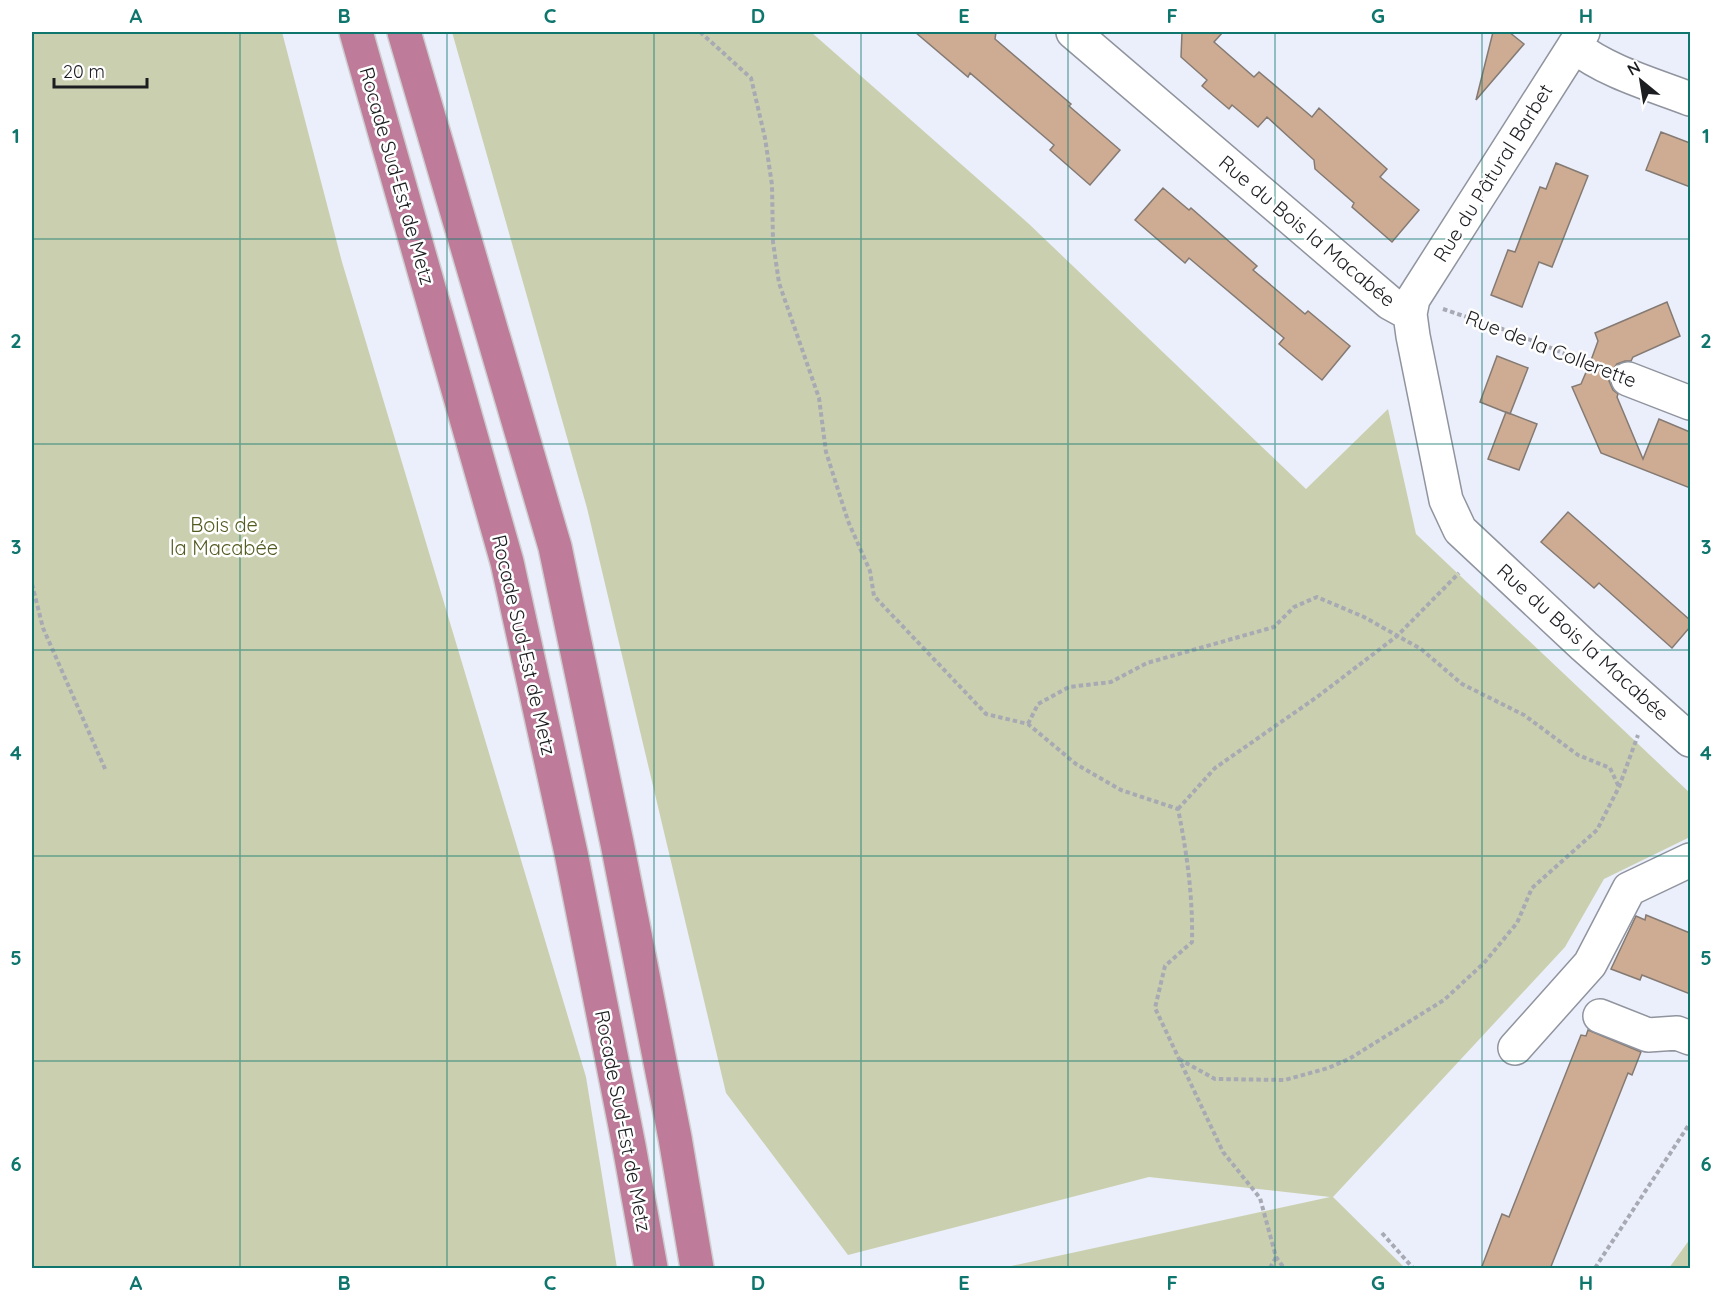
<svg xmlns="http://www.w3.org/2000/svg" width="1722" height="1300" viewBox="0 0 1722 1300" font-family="Quicksand,sans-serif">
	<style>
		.green { fill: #cad0af }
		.building { fill: #cdac93; stroke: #847a73; stroke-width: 1.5 }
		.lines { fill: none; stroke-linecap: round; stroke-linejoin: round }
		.minor-casing { stroke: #90949e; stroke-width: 36 }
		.highway-casing { stroke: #cdcdce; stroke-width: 36 }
		.path { stroke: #a7aab3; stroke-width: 4; stroke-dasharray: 4.5 3; stroke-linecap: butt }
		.minor { stroke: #fff; stroke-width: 33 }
		.highway { stroke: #bf7c9a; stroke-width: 33 }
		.grid { fill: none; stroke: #0f766e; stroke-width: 1.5; stroke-opacity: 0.55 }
		.labels { text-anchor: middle; stroke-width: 5; stroke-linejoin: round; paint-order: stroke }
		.street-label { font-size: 20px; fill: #1c1d21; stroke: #fff }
		.park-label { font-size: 20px; fill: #545b20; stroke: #fff }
		.neatline { fill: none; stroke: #0f766e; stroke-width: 2 }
		.grid-label { font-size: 20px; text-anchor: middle; font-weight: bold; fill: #0f766e }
	</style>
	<rect width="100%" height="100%" fill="#ebeffb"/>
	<path class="green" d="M32 32H282L342 262 586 1077 617 1268H32Z
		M452 32H811L1029 224 1306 489 1388 409 1416 534 1690 793V837L1604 879 1565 947 1333 1197 1405 1268H1002L1330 1197 1149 1177 848 1255 726 1093 587 508Z
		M1690 1239V1268H1669Z"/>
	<path class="building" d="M915 32H996L995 39 1071 104 1069 106 1120 150 1090 185 1050 150 1054 145 970 73 968 77Z
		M1182 32H1223L1214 42 1254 77 1259 72 1312 117 1319 108 1387 169 1380 177 1419 210 1392 242 1352 207 1354 203 1315 169 1314 160 1267 117 1258 127 1232 105 1229 109 1202 86 1207 80 1181 57Z
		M1493 32H1509L1524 44 1476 100Z
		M1661 132 1690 143V187L1646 170Z
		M1556 163 1588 176 1552 267 1539 262 1522 307 1491 295 1508 250 1515 252 1540 187 1546 189Z
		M1163 188 1189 210 1191 208 1257 266 1253 270 1305 314 1308 311 1350 346 1322 380 1279 344 1284 338 1189 258 1185 263 1135 220Z
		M1667 302 1680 336 1633 357 1631 361H1625L1617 364 1611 372 1609 381 1613 390 1618 394 1617 397 1643 459 1659 419 1690 432V488L1601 453 1572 387 1581 384 1590 363 1598 341 1595 333Z
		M1497 356 1528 368 1510 414 1480 402Z
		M1506 412 1537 424 1519 470 1488 459Z
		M1568 512 1690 620V627L1672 648 1599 583 1594 588 1541 542Z
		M1646 915 1690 933V994L1642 975 1640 980 1611 969 1636 916 1645 920Z
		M1588 1030 1641 1052 1632 1075 1628 1073 1550 1269H1481L1502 1214 1509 1217 1581 1035 1586 1036Z"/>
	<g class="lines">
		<defs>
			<path id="minor" d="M1073 32 1390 303 1410 314
				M1583 32 1413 299 1410 314 1413 336 1446 500 1460 530 1584 646 1690 740
				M1574 46C1607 72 1651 84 1690 99
				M1628 379 1690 403
				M1600 1016 1648 1035 1677 1033 1690 1038
				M1515 1048 1590 964 1629 889 1690 860"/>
			<path id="highway" d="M356 32 507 562 571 853 629 1146 651 1268
				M404 32 555 547 617 843 675 1138 697 1268"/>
		</defs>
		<use href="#minor" class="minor-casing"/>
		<use href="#highway" class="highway-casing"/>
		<path class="path" d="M700 32 751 78 765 138 772 185 773 242 779 283 819 398 826 452 848 521 870 571 874 596 986 714 1028 724 1076 764 1121 790 1178 809C1187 853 1193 897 1192 942L1165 966 1155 1008 1223 1152 1260 1198 1276 1257 1284 1268
			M1443 309 1505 330 1599 367
			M32 584 43 628 106 771
			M1028 724 1038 704 1069 687 1111 682 1147 663 1274 627 1294 607 1317 597 1364 617 1421 649 1462 684 1524 715 1578 755 1610 768 1619 787
			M1178 809 1215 768 1317 697 1397 636 1459 573
			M1179 1059 1215 1079 1285 1080 1328 1068 1349 1059 1444 1000 1484 963 1517 923 1532 888 1597 830 1619 787 1638 735
			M1382 1233 1413 1268
			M1270 1268 1276 1257
			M1595 1268 1690 1123"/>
		<use href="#minor" class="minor"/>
		<use href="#highway" class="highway"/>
	</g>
	<path class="grid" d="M240 32V1268M447 32V1268M654 32V1268M861 32V1268M1068 32V1268M1275 32V1268M1482 32V1268M32 239H1690M32 444H1690M32 650H1690M32 856H1690M32 1061H1690"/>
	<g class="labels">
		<g class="street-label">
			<text transform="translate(1493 173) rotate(-58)" y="7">Rue du Pâtural Barbet</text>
			<text transform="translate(397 176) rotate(74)" y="7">Rocade Sud-Est de Metz</text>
			<text transform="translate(1307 231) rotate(40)" y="7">Rue du Bois la Macabée</text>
			<text transform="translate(1551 349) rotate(21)" y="7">Rue de la Collerette</text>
			<text transform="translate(1583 642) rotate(42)" y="7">Rue du Bois la Macabée</text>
			<text transform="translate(524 645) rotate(77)" y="7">Rocade Sud-Est de Metz</text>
			<text transform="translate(623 1121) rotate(79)" y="7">Rocade Sud-Est de Metz</text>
		</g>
		<g class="park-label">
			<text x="224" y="532">Bois de<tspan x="224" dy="23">la Macabée</tspan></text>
		</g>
	</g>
	<rect width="1722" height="1300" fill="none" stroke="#ffffff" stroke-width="66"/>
	<g transform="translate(1641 81) rotate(330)" stroke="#ffffff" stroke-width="4.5" paint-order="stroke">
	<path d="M0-4.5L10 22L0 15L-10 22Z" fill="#1c1d21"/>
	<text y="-9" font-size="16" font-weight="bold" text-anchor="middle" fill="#1c1d21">N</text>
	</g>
	<path d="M54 78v9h93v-9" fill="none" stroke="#1c1d21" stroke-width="3"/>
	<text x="63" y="78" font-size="18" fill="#1c1d21" stroke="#ffffff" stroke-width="4.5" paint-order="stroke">20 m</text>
	<rect x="33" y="33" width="1656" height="1234" class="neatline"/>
	<g class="grid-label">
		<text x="136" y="23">A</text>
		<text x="344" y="23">B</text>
		<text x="550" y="23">C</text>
		<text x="758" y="23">D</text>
		<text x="964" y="23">E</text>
		<text x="1172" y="23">F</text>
		<text x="1378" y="23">G</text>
		<text x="1586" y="23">H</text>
		<text x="16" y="143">1</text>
		<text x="1706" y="143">1</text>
		<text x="16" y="348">2</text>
		<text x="1706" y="348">2</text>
		<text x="16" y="554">3</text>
		<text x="1706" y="554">3</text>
		<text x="16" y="760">4</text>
		<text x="1706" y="760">4</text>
		<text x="16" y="965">5</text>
		<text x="1706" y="965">5</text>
		<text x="16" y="1171">6</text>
		<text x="1706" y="1171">6</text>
		<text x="136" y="1290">A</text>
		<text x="344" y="1290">B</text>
		<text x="550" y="1290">C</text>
		<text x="758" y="1290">D</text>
		<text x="964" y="1290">E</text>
		<text x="1172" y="1290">F</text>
		<text x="1378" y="1290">G</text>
		<text x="1586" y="1290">H</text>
	</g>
</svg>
